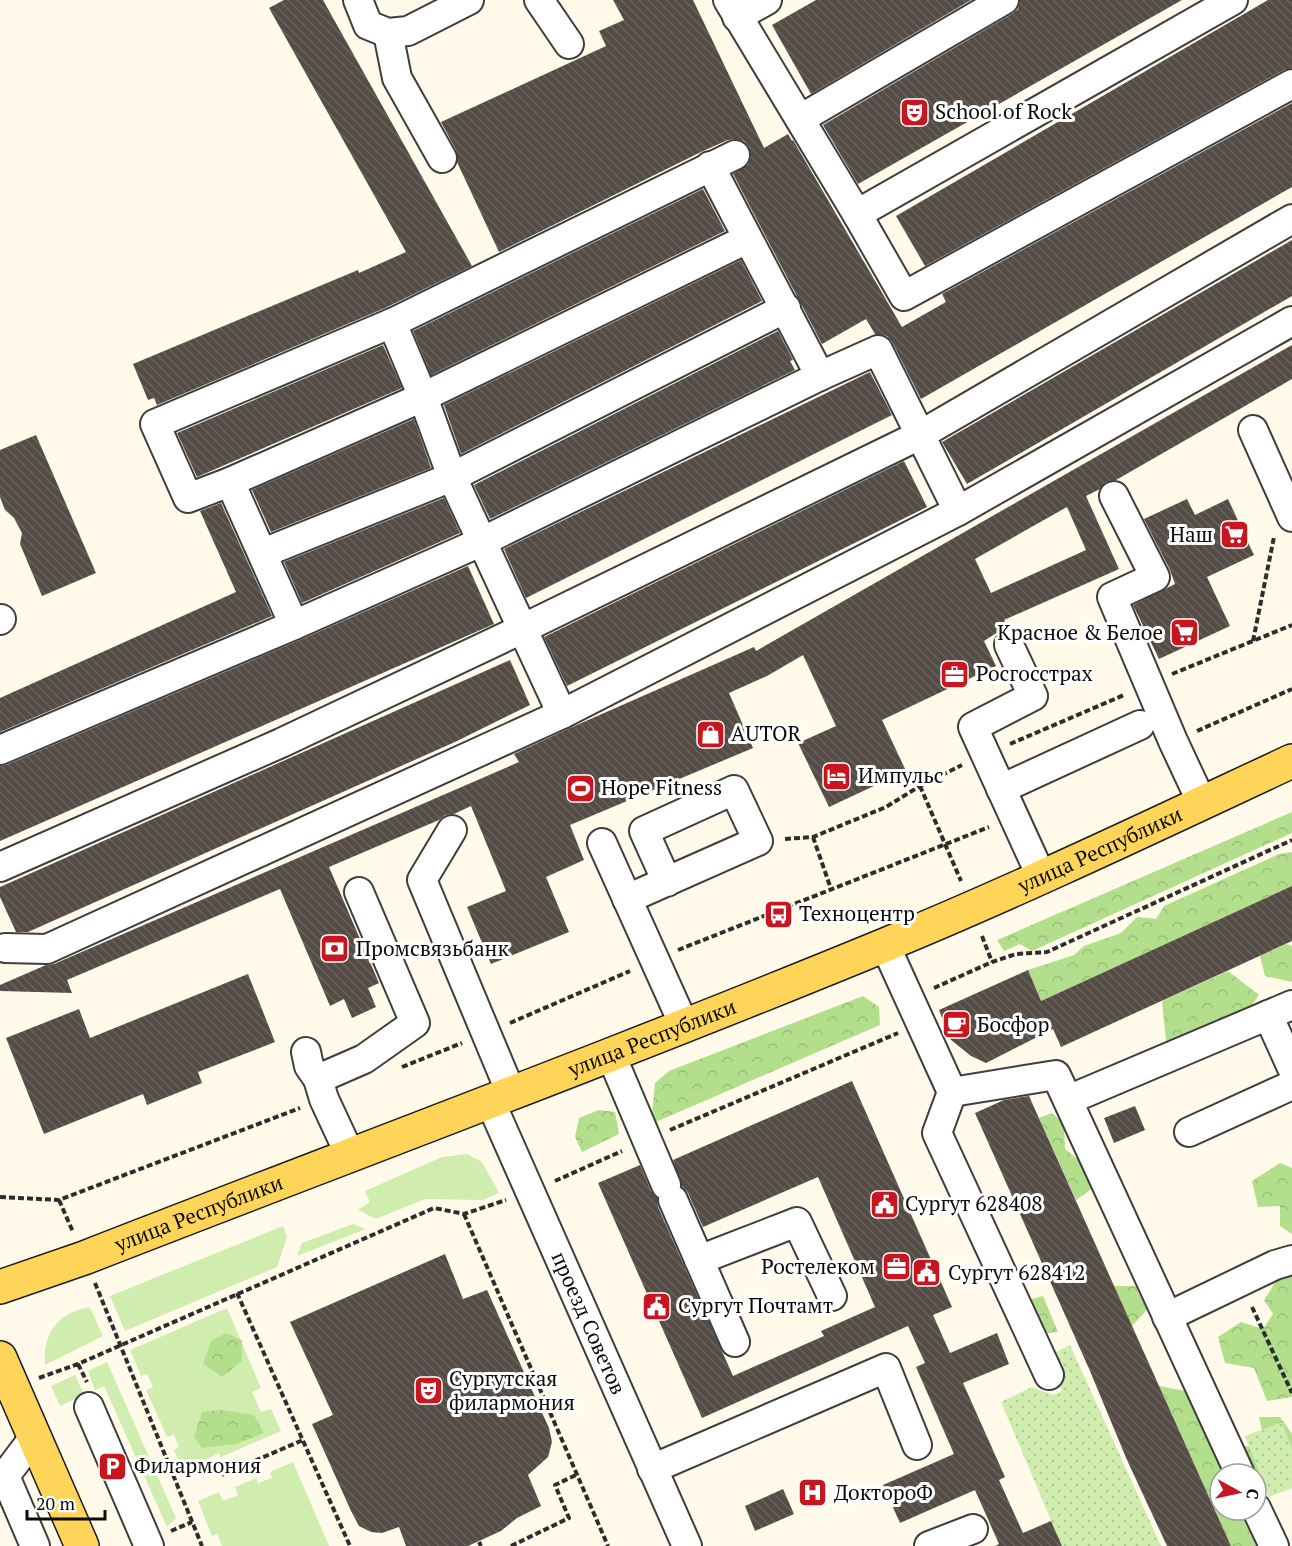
<svg xmlns="http://www.w3.org/2000/svg" width="1292" height="1546" viewBox="0 0 1292 1546" font-family="'PT Serif',serif">
	<style>
		.grass { fill: #d0edaf }
		.forest { fill: url(#forest-crowns) }
		.park { fill: url(#park-dots) }
		.building { fill: url(#building-back-hatch); fill-rule: evenodd }
		.lines { fill: none; stroke-linecap: round; stroke-linejoin: round }
		.minor-casing { stroke: #3e3e3e; stroke-width: 32 }
		.major-casing { stroke: #1c1c1c; stroke-width: 36 }
		.path { stroke: #2d2d2d; stroke-width: 4; stroke-dasharray: 6 3; stroke-linecap: butt }
		.minor { stroke: #fff; stroke-width: 28 }
		.major { stroke: #ffd559; stroke-width: 33 }
		.labels { text-anchor: middle; stroke-width: 6; stroke-linejoin: round; paint-order: stroke }
		.poi-label { font-size: 21px; fill: #0b0b0b; stroke: #fff; text-anchor: start }
		.street-label { font-size: 21px; fill: #0b0b0b; stroke: #fff }
	</style>
	<defs>
		<pattern id="forest-crowns" width="20" height="18" patternUnits="userSpaceOnUse" patternTransform="scale(1.5)"><rect width="20" height="18" fill="#b3df8d"/><path d="M2 6a3 3 0 1 1 6 0M12 15a3 3 0 1 1 6 0" fill="none" stroke="#99be78"/></pattern>
		<pattern id="park-dots" width="8" height="8" patternUnits="userSpaceOnUse" patternTransform="scale(1.5)"><rect width="8" height="8" fill="#d0edaf"/><path d="M2 2h.1M6 6h.1" fill="none" stroke="#b1ca95" stroke-width="1.8" stroke-linecap="round"/></pattern>
		<pattern id="building-back-hatch" width="6" height="6" patternUnits="userSpaceOnUse" patternTransform="scale(1.5)"><rect width="6" height="6" fill="#554c46"/><path d="M-1 5l2 2M0 0l6 6M5-1l2 2" fill="none" stroke="#68615c"/></pattern>
	</defs>
	<rect width="100%" height="100%" fill="#fffae9"/>
	<path class="grass" d="M467 1154 482 1162 499 1193 483 1200 425 1199 376 1219 358 1210 370 1202 365 1191 442 1157Z
		M353 1224 366 1229 297 1256 302 1243Z
		M283 1226 287 1237 277 1267 125 1331 110 1296Z
		M90 1307 103 1336 45 1365C43 1346 49 1326 67 1315 73 1311 82 1309 90 1307Z
		M227 1308 261 1388 252 1392 261 1412 271 1409 281 1431 221 1457 219 1453 207 1459 210 1467 185 1477 174 1450 179 1447 174 1435 167 1437 146 1390 153 1387 147 1374 141 1376 130 1350Z
		M107 1362 176 1518 167 1527 104 1386 95 1390 88 1371Z
		M75 1375 84 1395 60 1406 51 1386Z
		M293 1462 329 1546H222L217 1534 212 1536 198 1501 219 1492 223 1501 238 1495 235 1487 256 1478 258 1483 272 1478 270 1472Z"/>
	<path class="forest" d="M1292 812V833L1032 951 1020 944 1004 951 997 940Z
		M1292 852V886L1041 1001 1028 970 1074 955 1084 946 1121 933 1137 917 1156 919 1164 906 1279 854Z
		M1286 944 1292 946V982L1265 976 1260 956Z
		M1228 971 1259 995 1245 1015 1166 1041 1162 1001Z
		M863 996 879 1007 880 1025 651 1124 655 1083 669 1071Z
		M599 1110 615 1112 619 1134 582 1152 575 1137 579 1118Z
		M1052 1113 1064 1124 1065 1149 1081 1162 1094 1187 1076 1200 1039 1118Z
		M1280 1163 1292 1168V1234L1280 1226V1206L1258 1207 1252 1181Z
		M1292 1272V1397L1267 1401 1254 1368 1225 1363 1218 1337 1241 1322 1263 1329 1273 1314 1264 1300 1278 1278Z
		M1114 1286H1135L1147 1310 1132 1326Z
		M1043 1296 1058 1332 1041 1334 1028 1300Z
		M226 1333 242 1340V1361L222 1377 203 1364 211 1341Z
		M1159 1386 1186 1391 1242 1446 1266 1447 1259 1417H1280L1292 1434V1469L1266 1467 1259 1473 1233 1470V1474H1220V1510H1239L1257 1546H1231Z
		M222 1410 254 1415 264 1433 236 1444 202 1448 194 1437 202 1412Z"/>
	<path class="park" d="M1070 1345 1161 1546H1062L1001 1402 1032 1387 1053 1395 1062 1391 1050 1355Z
		M1282 1422 1292 1448V1488L1269 1497 1245 1436Z"/>
	<path class="building" d="M284 0H323L472 266 385 308 157 405 154 398 148 400 133 364 358 270 359 273 406 252 269 8Z
		M613 0H693L764 148 788 134 792 141 793 140 902 327 946 302 942 294 1292 103V187L921 399 892 342 887 336 875 334 866 319 822 344 733 174 748 165 751 157 749 147 744 141 736 139 728 140 703 151 499 252 457 162 456 150 441 122 606 46 599 31 624 20Z
		M816 0H971L811 94 772 25Z
		M1020 0H1182L858 184 823 125 1012 14 1018 9Z
		M1268 0H1292V68L1284 70 925 266 896 216Z
		M703 189 725 231 431 375 413 331Z
		M1292 240V296L967 484 942 442Z
		M741 260 762 301 461 454 444 405Z
		M778 331 793 360 790 361 795 370 490 519 474 485Z
		M383 345 402 388 197 477 177 433Z
		M1292 345V379L1116 480 1106 482 1100 489 1086 496 1119 569 1004 620 1008 629 1001 630 984 641 996 666 882 720 906 771 829 807 798 743 836 726 803 655 767 676 729 693 753 748 570 825 584 860 546 877 569 932 491 964 467 907 506 891 471 806 454 814 445 815 439 820 329 867 379 983 368 988 376 1007 352 1018 344 999 330 1006 280 889 67 980 72 993 0 991V985L46 965 54 964 519 762 514 754 570 728 754 647 756 651ZM1067 507 1086 550 991 593 975 559Z
		M870 372 892 415 526 598 504 549Z
		M414 419 431 468 271 532 252 490Z
		M36 435 96 573 42 596 20 544 22 533 14 518 5 510 0 497V450Z
		M904 461 927 507 567 686 544 637Z
		M444 498 460 533 302 603 284 562Z
		M1187 499 1195 515 1228 499 1254 555 1207 577 1230 626 1159 659 1133 605 1175 584 1170 570 1144 519Z
		M221 503 272 616 0 732V698L236 592 200 511Z
		M468 566 494 624 0 841V766L6 765 300 640Z
		M510 660 530 705 455 742 28 932H16L0 897V887Z
		M1292 886V941L1061 1047 1053 1029 986 1063 971 1056 950 1039 939 1010 1028 970 1041 1001Z
		M248 974 275 1042 198 1072 202 1083 147 1105 143 1094 44 1134 6 1038 79 1009 90 1038Z
		M852 1081 952 1307 933 1315 950 1353 997 1333 1009 1364 963 1383 1005 1477 999 1480 1023 1533 1051 1521 1062 1546H995L999 1544 975 1490 900 1523 883 1485 954 1454 916 1367 925 1363 908 1326 702 1418 598 1183 640 1165 651 1191 657 1198 658 1207 733 1376 824 1336 821 1331 875 1307 818 1177 703 1227 688 1193 682 1186 673 1160Z
		M1029 1096 1115 1288 1231 1546H1167L1127 1460 1090 1371 975 1113 1004 1100Z
		M1135 1106 1145 1130 1114 1143 1104 1118Z
		M445 1254 463 1299 487 1290 549 1428 552 1442 548 1457 528 1475 541 1506 517 1518 501 1531 468 1546H406L399 1527 382 1533 371 1532 359 1526 351 1511 312 1424 333 1415 290 1322Z
		M783 1489 794 1514 755 1531 745 1506Z"/>
	<g class="lines">
		<defs>
			<g id="minor">
				<path d="M358 0 368 25 388 33 408 31 469 0"/>
				<path d="M539 0 569 44"/>
				<path d="M728 0 857 214 904 296 1292 84"/>
				<path d="M737 17 767 0"/>
				<path d="M388 33 397 78 442 158"/>
				<path d="M800 119 1004 0"/>
				<path d="M735 155 392 323 155 424 188 498 230 482 423 397 747 239"/>
				<path d="M710 166 820 376"/>
				<path d="M857 214 1233 0"/>
				<path d="M392 323 423 397 452 477 562 714"/>
				<path d="M1253 430 1292 517"/>
				<path d="M230 482 294 625"/>
				<path d="M1114 496 1155 577 1112 597 1173 741 1202 803"/>
				<path d="M263 553 452 477 786 308"/>
				<path d="M0 620 1 619"/>
				<path d="M1009 645 1033 696 973 727 1042 878"/>
				<path d="M0 750 294 625 481 542 820 376 878 350 958 511"/>
				<path d="M1001 789 1140 725"/>
				<path d="M452 830 422 880 511 1093"/>
				<path d="M602 843 684 1025"/>
				<path d="M0 867 281 743 522 629 920 435 1292 219"/>
				<path d="M627 899 758 841 734 790 644 831 667 882"/>
				<path d="M885 945 952 1092 1056 1075 1240 1474"/>
				<path d="M5 948 47 949 562 714 958 511 1292 321"/>
				<path d="M1268 1015 1292 1068"/>
				<path d="M306 1052 309 1066 318 1079 324 1099 350 1155"/>
				<path d="M611 1055 666 1185"/>
				<path d="M318 1079 364 1059 415 1023 359 892"/>
				<path d="M952 1092 937 1133 1049 1375"/>
				<path d="M1068 1100 1292 1005"/>
				<path id="s1" d="M490 1101 687 1546"/>
				<path d="M1189 1132 1292 1085"/>
				<path d="M673 1200 735 1342"/>
				<path d="M699 1260 797 1222 832 1296"/>
				<path d="M1167 1317 1275 1265 1292 1260"/>
				<path d="M89 1407 149 1546"/>
				<path d="M652 1469 886 1368 917 1445"/>
				<path d="M1256 1508 1274 1546"/>
				<path d="M35 1546 5 1476 35 1436"/>
				<path d="M929 1546 973 1529"/>
			</g>
			<g id="major">
				<path id="s2" d="M0 1287 84 1258C351 1154 620 1054 885 945 1023 888 1157 824 1292 761"/>
				<path d="M0 1358 82 1546"/>
			</g>
		</defs>
		<use href="#minor" class="minor-casing"/>
		<use href="#major" class="major-casing"/>
		<path class="path" d="M1253 641 1274 537
			M1172 674 1292 625
			M1197 731 1292 689
			M1010 744 1124 695
			M920 786 961 881
			M813 837 831 889
			M785 839 813 837 886 807 920 786 962 765
			M982 936 992 962
			M678 950 989 827
			M934 988 992 962 1016 954 1047 952 1292 840
			M510 1023 630 971
			M402 1067 462 1043
			M670 1130 898 1033
			M555 1181 622 1151
			M0 1197 59 1200 300 1108
			M59 1200 73 1232
			M464 1214 608 1546
			M95 1283 202 1546
			M237 1293 350 1546
			M1252 1307 1292 1393
			M78 1364 87 1382
			M39 1378 78 1364 434 1208 464 1214 506 1200
			M222 1475 303 1440
			M171 1531 192 1522
			M479 1542 481 1546
			M511 1546 569 1518 555 1485 576 1475"/>
		<use href="#minor" class="minor"/>
		<use href="#major" class="major"/>
	</g>
	<defs>
		<symbol id="theatre-square" viewBox="-11 -11 22 22"><rect x="-9" y="-9" width="18" height="18" rx="4" fill="#c81621" stroke="#fff"/><path d="M-5-5.5Q0-4 5-5.5V0Q5 5 0 6Q-5 5-5 0ZM-3.3-2.5H-1v1.5H-3.3ZM1-2.5H3.3v1.5H1ZM-2.8 1Q0 5.5 2.8 1Z" fill="#fff"/></symbol>
		<symbol id="supermarket-square" viewBox="-11 -11 22 22"><rect x="-9" y="-9" width="18" height="18" rx="4" fill="#c81621" stroke="#fff"/><path d="M-6-5.5h2.5l.6 2H6L4.5 2H-2.5L-4.4-4H-6ZM-1.5 3.2a1.3 1.3 0 1 0 .1 0ZM3 3.2a1.3 1.3 0 1 0 .1 0Z" fill="#fff"/></symbol>
		<symbol id="office-square" viewBox="-11 -11 22 22"><rect x="-9" y="-9" width="18" height="18" rx="4" fill="#c81621" stroke="#fff"/><path d="M-6-3h4V-5.5h4V-3h4V5H-6ZM-1-4.5V-3h2v-1.5ZM-6 0V1H6V0Z" fill="#fff"/></symbol>
		<symbol id="shop-square" viewBox="-11 -11 22 22"><rect x="-9" y="-9" width="18" height="18" rx="4" fill="#c81621" stroke="#fff"/><path d="M-5-2.5h2.3a2.7 3.5 0 0 1 5.4 0H5L5.5 6h-11ZM-1.5-2.5h3a1.5 2.3 0 0 0-3 0Z" fill="#fff"/></symbol>
		<symbol id="hotel-square" viewBox="-11 -11 22 22"><rect x="-9" y="-9" width="18" height="18" rx="4" fill="#c81621" stroke="#fff"/><path d="M-6-4.5h1.5V1H6V5H4.5V3h-9V5H-6ZM-4 0a1.8 1.8 0 1 1 3.6 0ZM.5 0V-2.5h3Q6-2.5 6 0Z" fill="#fff"/></symbol>
		<symbol id="stadium-square" viewBox="-11 -11 22 22"><rect x="-9" y="-9" width="18" height="18" rx="4" fill="#c81621" stroke="#fff"/><path d="M0-5a6.5 5 0 1 0 0 10a6.5 5 0 1 0 0-10ZM-3.5-1.8h7v3.6h-7Z" fill="#fff"/></symbol>
		<symbol id="bus-square" viewBox="-11 -11 22 22"><rect x="-9" y="-9" width="18" height="18" rx="4" fill="#c81621" stroke="#fff"/><path d="M-5-6H5V4H4V6H2V4H-2V6H-4V4H-5ZM-3.5-4V0h7V-4ZM-3.5 1.2v1.5H-2V1.2ZM2 1.2v1.5H3.5V1.2Z" fill="#fff"/></symbol>
		<symbol id="bank-square" viewBox="-11 -11 22 22"><rect x="-9" y="-9" width="18" height="18" rx="4" fill="#c81621" stroke="#fff"/><path d="M-6-4H6V4H-6ZM0-2.3a2.3 2.3 0 1 0 0 4.6a2.3 2.3 0 1 0 0-4.6Z" fill="#fff"/></symbol>
		<symbol id="cafe-square" viewBox="-11 -11 22 22"><rect x="-9" y="-9" width="18" height="18" rx="4" fill="#c81621" stroke="#fff"/><path d="M-5.5-4.5H6V0H3Q3 3.5 0 3.5H-2.5Q-5.5 3.5-5.5 0ZM3-3.2v2h1.7v-2ZM-6 4.5H4V6H-6Z" fill="#fff"/></symbol>
		<symbol id="civic-square" viewBox="-11 -11 22 22"><rect x="-9" y="-9" width="18" height="18" rx="4" fill="#c81621" stroke="#fff"/><path d="M-.6-6.5H3V-4.5H.6V-3L4-1V1h2V6H-6V1h2V-1L-.6-3ZM-1.2 2.5V6h2.4V2.5Z" fill="#fff"/></symbol>
		<symbol id="parking-square" viewBox="-11 -11 22 22"><rect x="-9" y="-9" width="18" height="18" rx="4" fill="#c81621" stroke="#fff"/><path d="M-3.5-5.5H1a3.5 3.5 0 0 1 0 7H-1V5.5H-3.5ZM-1-3.4V-.6H.8a1.4 1.4 0 0 0 0-2.8Z" fill="#fff"/></symbol>
		<symbol id="hospital-square" viewBox="-11 -11 22 22"><rect x="-9" y="-9" width="18" height="18" rx="4" fill="#c81621" stroke="#fff"/><path d="M-5-5h3v3.5h4V-5h3V5h-3V1.5h-4V5h-3Z" fill="#fff"/></symbol>
	</defs>
	<g fill-rule="evenodd">
		<use href="#theatre-square" x="898" y="96" width="33" height="33"/>
		<use href="#supermarket-square" x="1218" y="518" width="33" height="33"/>
		<use href="#supermarket-square" x="1168" y="616" width="33" height="33"/>
		<use href="#office-square" x="938" y="658" width="33" height="33"/>
		<use href="#shop-square" x="694" y="718" width="33" height="33"/>
		<use href="#hotel-square" x="820" y="760" width="33" height="33"/>
		<use href="#stadium-square" x="564" y="772" width="33" height="33"/>
		<use href="#bus-square" x="762" y="898" width="33" height="33"/>
		<use href="#bank-square" x="318" y="932" width="33" height="33"/>
		<use href="#cafe-square" x="940" y="1008" width="33" height="33"/>
		<use href="#civic-square" x="868" y="1188" width="33" height="33"/>
		<use href="#office-square" x="880" y="1250" width="33" height="33"/>
		<use href="#civic-square" x="910" y="1256" width="33" height="33"/>
		<use href="#civic-square" x="640" y="1290" width="33" height="33"/>
		<use href="#theatre-square" x="412" y="1374" width="33" height="33"/>
		<use href="#parking-square" x="96" y="1450" width="33" height="33"/>
		<use href="#hospital-square" x="796" y="1476" width="33" height="33"/>
	</g>
	<g class="labels">
		<g class="poi-label">
			<text x="935" y="119">School of Rock</text>
			<text x="1213" y="542" text-anchor="end">Наш</text>
			<text x="1163" y="640" text-anchor="end">Красное &amp; Белое</text>
			<text x="976" y="681">Росгосстрах</text>
			<text x="731" y="741">AUTOR</text>
			<text x="858" y="783">Импульс</text>
			<text x="601" y="795">Hope Fitness</text>
			<text x="799" y="921">Техноцентр</text>
			<text x="356" y="956">Промсвязьбанк</text>
			<text x="977" y="1032">Босфор</text>
			<text x="905" y="1211">Сургут 628408</text>
			<text x="875" y="1274" text-anchor="end">Ростелеком</text>
			<text x="948" y="1280">Сургут 628412</text>
			<text x="678" y="1313">Сургут Почтамт</text>
			<text x="449" y="1386">Сургутская<tspan x="449" dy="24">филармония</tspan></text>
			<text x="134" y="1473">Филармония</text>
			<text x="834" y="1500">ДоктороФ</text>
		</g>
		<g class="street-label">
			<text dy="7" stroke="none"><textPath href="#s2" startOffset="1184">улица Республики</textPath></text>
			<text dy="7" stroke="none"><textPath href="#s2" startOffset="698">улица Республики</textPath></text>
			<text dy="7" stroke="none"><textPath href="#s2" startOffset="212">улица Республики</textPath></text>
			<text dy="7" stroke="none"><textPath href="#s1" startOffset="243">проезд Советов</textPath></text>
		</g>
	</g>
	<g transform="translate(1238 1492) rotate(98)"><circle r="28" fill="#ffffff" stroke="#9d9d9d" stroke-width="1.5"/>
	<path d="M0-4.5L10 22L0 15L-10 22Z" fill="#c81621"/>
	<text y="-9" font-size="16" font-weight="bold" text-anchor="middle" fill="#0b0b0b">С</text>
	</g>
	<path d="M27 1510v9h78v-9" fill="none" stroke="#0b0b0b" stroke-width="3"/>
	<text x="36" y="1510" font-size="18" fill="#0b0b0b" stroke="#ffffff" stroke-width="4.5" paint-order="stroke">20 m</text>
</svg>
